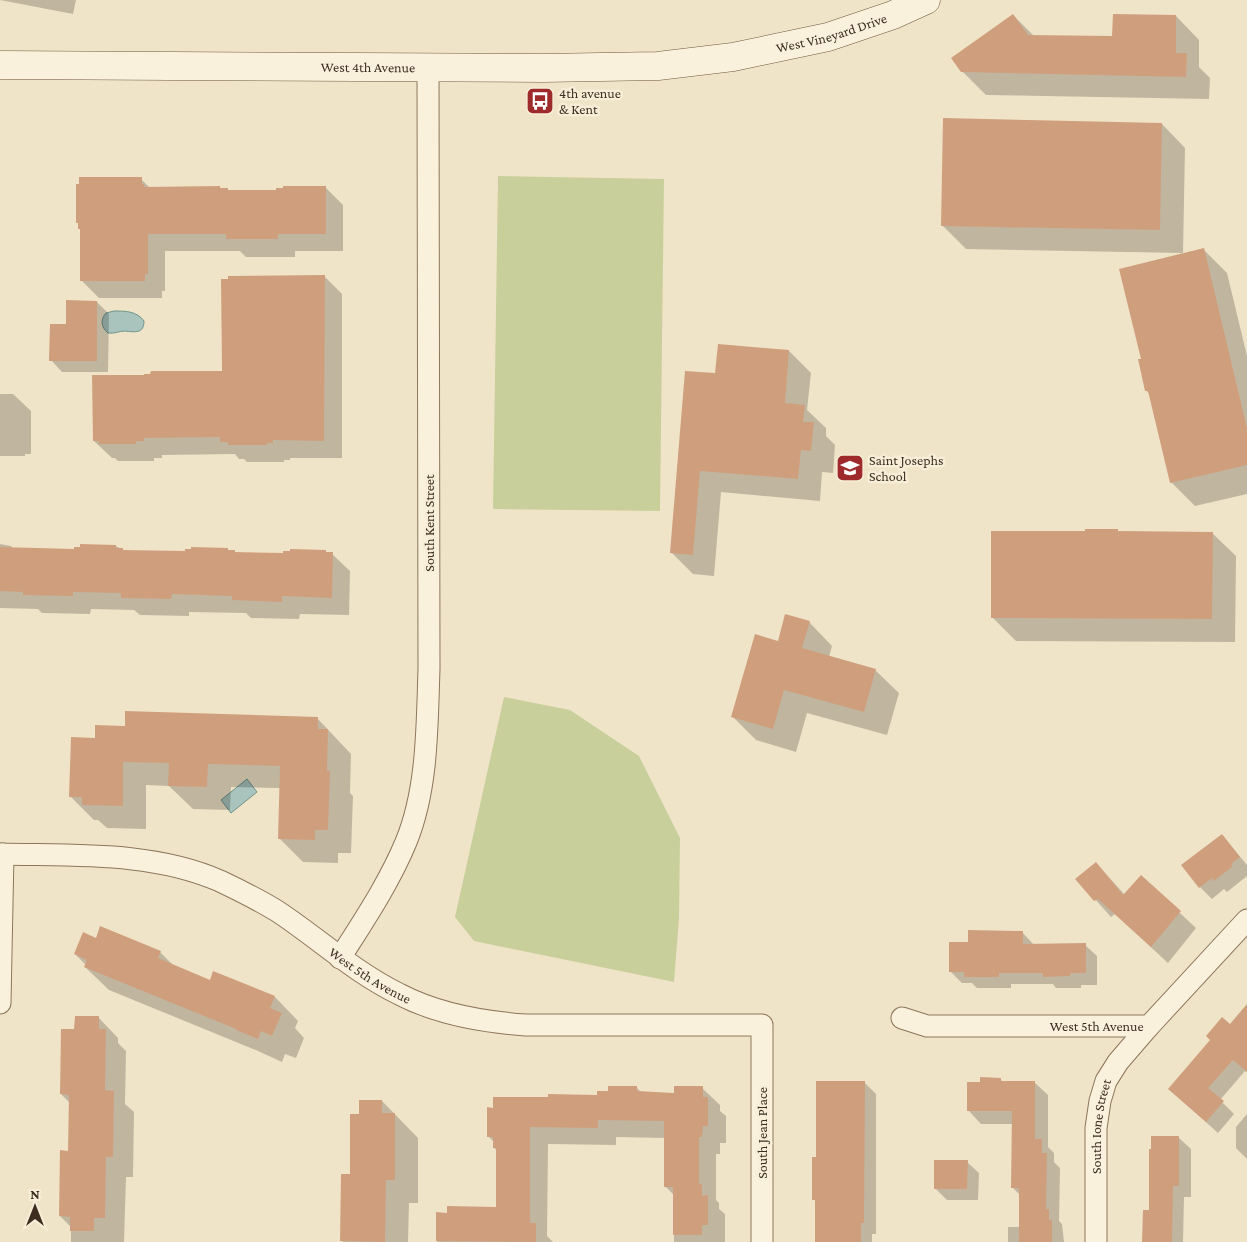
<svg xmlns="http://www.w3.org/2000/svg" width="1247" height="1242" viewBox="0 0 1247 1242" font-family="'Crimson Pro',serif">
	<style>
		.green { fill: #c9cf9b }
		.water { fill: #a9c4bc; stroke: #6f938a }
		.shadow { fill: #0003 }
		.building { fill: #cf9f7d }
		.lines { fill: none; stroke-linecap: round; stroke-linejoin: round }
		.minor-casing { stroke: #8d765c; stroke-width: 23 }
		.secondary-casing { stroke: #6f573f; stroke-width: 29 }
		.minor { stroke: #faf1dc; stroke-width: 21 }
		.secondary { stroke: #faf1dc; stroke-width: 28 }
		.labels { text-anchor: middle; stroke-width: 5; stroke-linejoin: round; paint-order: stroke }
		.street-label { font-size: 14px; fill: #3d2e20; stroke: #f7eed8 }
		.poi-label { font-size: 14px; fill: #3d2e20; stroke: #f7eed8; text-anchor: start }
	</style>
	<rect width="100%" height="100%" fill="#f0e4c8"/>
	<path class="green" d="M498 176 664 179 660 511 493 509Z
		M504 697 570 710 639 756 680 838 679 918 674 982 474 941 455 917Z"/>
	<path class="water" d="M114 311C125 311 137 311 144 321 144 334 135 332 125 331 119 331 115 334 108 333 101 327 100 320 106 313Z
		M247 779 257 792 231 813 221 800Z"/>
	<path class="shadow" d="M0 0H76L73 14Z
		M1013 15 1034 36 1114 38 1176 16 1199 40V67L1210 78 1209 99 986 95 962 71Z
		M1162 124 1185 148 1183 253 966 249 942 225Z
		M141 179 151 189 219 187 230 192H278L325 187 343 205V251H295V257H246L240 251H165V291H162V298H99L81 280 82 231 77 222Z
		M1204 250 1227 273 1247 356V494L1195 506 1171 482 1150 395 1146 390 1142 359Z
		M324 276 342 294V458H290V460H284V462H247L244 459H239L235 454 162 455V458H154V461H118L115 458H112L94 441 145 376 223 372Z
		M97 302 109 314 108 372H62L51 360 67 326Z
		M789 351 811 373 807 410 826 428V436L835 445 833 473 822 472 820 501 721 492 714 576 693 574 671 552 716 375Z
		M0 394H13L31 411V454H25V456H0Z
		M1117 530 1120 533H1212L1236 556 1235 642 1016 641 993 618 1087 533Z
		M0 544 11 546 13 549 75 550 116 546 125 551 186 552 227 549 236 554 284 555 325 551 328 553 332 554 350 571 349 615 300 614 299 619 251 618 246 613 189 612V616L140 615 134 610 91 609 90 614 42 613 38 609 0 608Z
		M809 622 832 646 829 657 875 670 899 693 887 735 807 713 796 752 756 740 733 717 778 642Z
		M317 718 351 754 350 793 353 796 351 853H338V863L303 862 279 838 280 788 231 787 230 810 193 809 169 786 146 785V829L107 828 98 820H94L70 796 96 739 126 727Z
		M1222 835 1247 865V876L1227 892 1224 889 1212 899 1200 887Z
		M1096 863 1125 895 1141 877 1196 928 1168 963 1115 914 1111 917 1077 879Z
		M1022 932 1034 945H1085L1097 956V985H1081V988H1056L1053 984H1011V988H977L972 983H962L950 971 969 943Z
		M96 939 160 952 175 967 210 982 214 973 275 997 298 1021 295 1028 304 1038 296 1058 285 1054 282 1062 258 1051 109 990 85 967 86 965 75 954Z
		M1247 1008V1072L1245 1071 1220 1100 1234 1114 1218 1133 1169 1089Z
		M98 1017 118 1038V1043L126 1051 125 1104 134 1112 133 1177H126L124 1242H71V1227L60 1216 69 1152 70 1103 61 1094 76 1030Z
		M1000 1079 1003 1082H1034L1048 1095V1147L1054 1153V1162L1060 1168 1059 1221 1062 1224 1064 1242H1008V1227H1020V1195L1013 1188V1124H981L968 1110 981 1084Z
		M864 1082 876 1094V1234H872V1242H817V1202L813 1199 817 1158Z
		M636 1087 642 1093 675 1094 702 1088 720 1105V1111L726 1116V1143H720V1154H716V1200L719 1203V1209L725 1214V1242H674V1195L665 1186V1138L616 1137V1145L548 1144 547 1236 553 1242H438L437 1241 448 1214 497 1208 498 1151 494 1148V1142L488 1136 494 1109 549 1098 598 1096Z
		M382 1101 418 1138V1203H409L408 1242H343L341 1240 361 1115Z
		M1247 1114V1159L1236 1148V1127Z
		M1179 1138 1191 1149V1197H1184L1183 1242H1143L1150 1211Z
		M967 1162 979 1173 978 1200H947L935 1188Z"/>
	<path class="building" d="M1013 14 1028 35 1112 36 1113 14 1176 15V53H1187L1186 77 961 72 951 58Z
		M943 118 1162 123 1160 230 941 226Z
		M79 177H142V184H144V187L220 186V188H228V190H276V188H283V186H326V234H278V239H226V234H148V274H145V281H80V229H78V223H76V184H79Z
		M1204 248 1247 428V465L1170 483 1148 391H1145L1138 359H1141L1119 269Z
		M325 275 324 441 273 440V443H267V445H228V442H220V437L144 438V441H136V444H99V441H93L92 375H144V374H150L151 371H222L221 279H228V276Z
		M66 300 97 301V361H49L50 324H66Z
		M718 344 789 350 785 403 805 405 803 422H814L811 451 801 450 798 479 700 471 693 555 670 553 685 371 715 373Z
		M1085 529H1118V531L1213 532 1212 619 991 618V531H1085Z
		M80 544 116 545V548H123V550L185 551V549H191V547L228 548V550H235V552L283 553V551H290V549L326 550V552H333L332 598 282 596V602L232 600V596L172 594 171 599 121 598V593L73 592V596L23 595V592L0 591V547L74 549V547H80Z
		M785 614 810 621 802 648 876 669 864 712 784 690 773 729 731 717 755 634 778 641Z
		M125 711 318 717V729H328L327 771H330L328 830H315V840L278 839 280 766 208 764 207 787 168 786 169 763 123 762V806L82 805V797H69L71 737 95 738V725L125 726Z
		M1222 834 1240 857 1231 864 1233 866 1214 881 1212 878 1199 888 1181 865Z
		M1096 862 1123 895 1141 875 1181 911 1151 947 1098 899 1094 901 1075 879Z
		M100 926 161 951 158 958 210 980 213 971 275 996 270 1008 282 1013 272 1036 261 1031 258 1039 236 1030V1029L84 967 87 960 74 954 83 932 96 938Z
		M968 930 1023 931V944L1086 943V973H1070V976L1043 977V973H999V977H964V972H949V942H968Z
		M1247 1004V1072L1233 1060 1208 1088 1224 1101 1206 1122 1168 1089 1210 1040 1206 1036 1222 1017 1230 1024Z
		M75 1016H99V1029H106L105 1090 114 1091 113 1157H106L105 1218H94V1231H70V1217L59 1216 60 1150 68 1151 69 1095 60 1094 61 1029H74Z
		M980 1077 1001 1078V1081H1035V1139H1042V1153H1047L1046 1209H1049V1220H1052V1242H1019V1188H1011L1012 1111H967V1082H980Z
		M816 1081H865L864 1223H861V1242H815V1200H812V1157H816Z
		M608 1086H637V1091L674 1093V1086H703V1097H708V1126H703L702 1137H699V1184H702V1196L708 1195V1225H702V1235H673V1187H664V1121L598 1120V1128L530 1127V1223H536V1242L436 1241V1212L447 1213V1206L496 1207V1148H493V1137H487V1107L493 1108V1097H548V1094L597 1095V1091H608Z
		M359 1100H382V1113H395V1180H386L385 1242 340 1241 341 1174H350V1114H359Z
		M1151 1136H1179V1186H1173L1172 1242H1142L1143 1210H1149V1149H1151Z
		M934 1160H968L967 1189H934Z"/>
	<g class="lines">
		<defs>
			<g id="minor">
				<path id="s1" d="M0 854C73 856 152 851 220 881 239 890 259 900 277 911 318 938 354 972 399 994 437 1014 483 1022 526 1025H762V1242"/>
				<path d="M340 958C364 920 389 883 406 842 428 789 427 725 429 669L428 67"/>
				<path d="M0 1003 3 854"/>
				<path id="s2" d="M902 1018 927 1026H1149L1247 920"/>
				<path id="s3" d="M1096 1242V1128L1100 1101 1106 1081 1118 1062 1149 1026"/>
			</g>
			<g id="secondary">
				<path id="s4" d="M0 65 543 68 658 66 733 57 828 37 893 15 926 0"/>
			</g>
		</defs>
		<use href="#minor" class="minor-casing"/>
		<use href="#secondary" class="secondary-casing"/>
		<use href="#minor" class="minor"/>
		<use href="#secondary" class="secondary"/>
	</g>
	<defs>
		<symbol id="bus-square" viewBox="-11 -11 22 22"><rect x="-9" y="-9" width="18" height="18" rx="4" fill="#9e2a2b" stroke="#f7eed8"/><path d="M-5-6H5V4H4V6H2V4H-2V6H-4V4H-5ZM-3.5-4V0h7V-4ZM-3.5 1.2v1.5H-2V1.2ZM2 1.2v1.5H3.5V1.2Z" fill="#fff"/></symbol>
		<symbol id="school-square" viewBox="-11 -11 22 22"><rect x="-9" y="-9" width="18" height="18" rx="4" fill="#9e2a2b" stroke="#f7eed8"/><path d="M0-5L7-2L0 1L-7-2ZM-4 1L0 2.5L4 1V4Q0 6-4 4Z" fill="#fff"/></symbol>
	</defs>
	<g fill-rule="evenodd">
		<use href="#bus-square" x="524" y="85" width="32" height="32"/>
		<use href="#school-square" x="834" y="452" width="32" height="32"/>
	</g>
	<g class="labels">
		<g class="street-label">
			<text dy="5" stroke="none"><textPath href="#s4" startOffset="835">West Vineyard Drive</textPath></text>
			<text dy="5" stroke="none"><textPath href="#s4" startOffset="368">West 4th Avenue</textPath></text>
			<text transform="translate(429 523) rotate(-90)" y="5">South Kent Street</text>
			<text dy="5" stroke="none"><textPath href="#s1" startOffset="401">West 5th Avenue</textPath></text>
			<text dy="5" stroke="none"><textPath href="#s2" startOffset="196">West 5th Avenue</textPath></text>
			<text dy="5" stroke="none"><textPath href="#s3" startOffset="116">South Ione Street</textPath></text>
			<text transform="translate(762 1133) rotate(-90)" y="5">South Jean Place</text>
		</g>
		<g class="poi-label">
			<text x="559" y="98">4th avenue<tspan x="559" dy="16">&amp; Kent</tspan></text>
			<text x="869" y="465">Saint Josephs<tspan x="869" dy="16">School</tspan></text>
		</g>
	</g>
	<g transform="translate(35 1207)" stroke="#f7eed8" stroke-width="4" paint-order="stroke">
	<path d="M0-4L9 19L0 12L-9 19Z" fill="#3d2e20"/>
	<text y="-8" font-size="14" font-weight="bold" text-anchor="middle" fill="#3d2e20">N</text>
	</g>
</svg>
